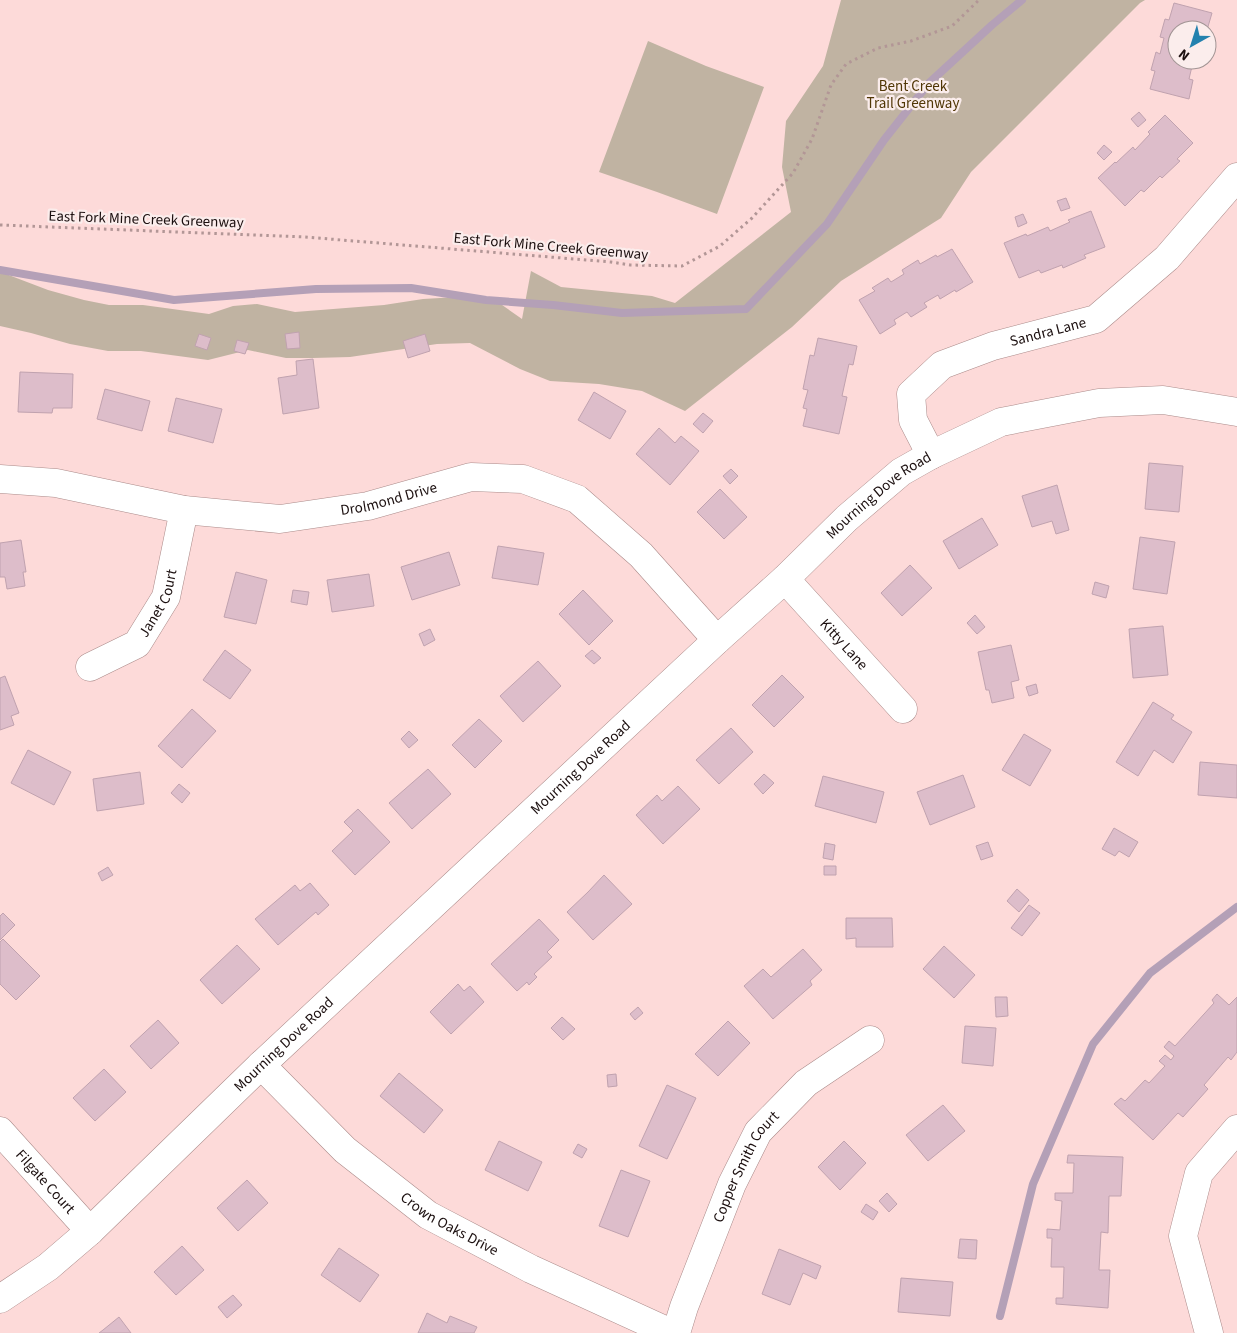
<svg xmlns="http://www.w3.org/2000/svg" width="1237" height="1333" viewBox="0 0 1237 1333" font-family="'Source Sans 3',sans-serif">
	<style>
		.green { fill: #c0b3a2 }
		.lines { fill: none; stroke-linecap: round; stroke-linejoin: round }
		.stream { stroke: #b4a0b7; stroke-width: 8 }
		.building { fill: #ddbdca; stroke: #c0a2af }
		.minor-casing { stroke: #ab8b8a; stroke-width: 29 }
		.path { stroke: #b29696; stroke-width: 3; stroke-dasharray: 2.5 4; stroke-linecap: butt }
		.minor { stroke: #fff; stroke-width: 28 }
		.labels { text-anchor: middle; stroke-width: 4.5; stroke-linejoin: round; paint-order: stroke }
		.park-label { font-size: 15px; fill: #503605; stroke: #fbedec }
		.street-label { font-size: 15px; fill: #1b0f0f; stroke: #fbedec }
	</style>
	<rect width="100%" height="100%" fill="#fddad9"/>
	<path class="green" d="M841 0H1145L1140 3 971 172 941 218 841 281 792 327 685 411 642 391 599 384 550 381 520 369 470 343 437 344 350 357 313 358H286L248 350 208 360 141 351H108L70 344 31 333 0 326V274H6L48 290 84 300 109 305H143L209 314 233 306 257 304 295 312 384 305 423 299 457 297 492 298 522 319 531 271 561 287 652 296 675 303 791 212 782 167 786 121 823 66Z
		M648 41 706 66 764 87 717 214 657 192 599 172Z"/>
	<g class="lines">
		<path class="stream" d="M0 270 174 300 316 289 411 288 486 300 553 305 622 313 746 309 827 224 884 140 929 83 992 25 1022 0
			M1000 1316 1033 1184 1093 1044 1150 973 1237 907"/>
	</g>
	<path class="building" d="M1174 3 1212 13 1207 30 1202 29 1201 30H1177V60H1199L1198 64 1193 62 1189 79 1193 80 1189 99 1150 89 1155 71 1151 70 1156 52 1160 54 1164 38 1160 37 1165 19 1169 20Z
		M1139 112 1146 120 1138 127 1131 119Z
		M1165 115 1193 143 1177 159 1180 161 1162 178 1160 176 1144 192 1141 190 1125 206 1098 178 1115 162 1116 163 1133 147 1135 150 1150 134 1148 132Z
		M1104 145 1112 152 1104 160 1097 153Z
		M1066 198 1070 208 1061 211 1057 201Z
		M1091 211 1105 247 1084 255 1086 258 1063 268 1062 265 1041 273 1039 270 1019 278 1004 243 1026 234 1027 236 1048 227 1050 231 1070 222 1068 220Z
		M1023 214 1027 223 1018 227 1015 217Z
		M952 249 973 282 956 292 955 290 940 299 938 295 924 303 927 307 911 317 907 312 894 320 896 324 880 334 859 300 875 291 872 288 888 278 891 282 904 274 902 270 918 260 920 264 936 255 937 257Z
		M299 332 300 348 287 349 285 334Z
		M199 334 211 338 207 350 195 346Z
		M425 334 430 351 408 358 403 341Z
		M818 338 857 346 853 365 849 364 842 396 847 397 839 434 803 426 807 409 803 408 808 390 803 389 810 355 814 356Z
		M237 340 249 343 245 354 234 351Z
		M313 359 319 408 283 414 278 378 297 375 296 361Z
		M20 372 73 374 72 408H53L52 413 18 412Z
		M105 389 150 401 142 431 97 419Z
		M594 392 626 411 610 439 578 420Z
		M176 398 222 409 213 443 168 431Z
		M703 413 713 421 703 433 693 424Z
		M659 428 675 443 681 436 699 451 670 485 636 454Z
		M1149 463 1183 466 1179 512 1145 509Z
		M731 469 738 476 730 484 723 476Z
		M1057 485 1069 530 1056 534 1052 521 1032 527 1022 496Z
		M720 489 747 517 724 539 697 512Z
		M982 518 998 545 959 569 943 541Z
		M1140 537 1175 542 1167 594 1133 589Z
		M21 540 26 572H23L25 586 7 589 5 577H0V543Z
		M498 546 544 553 538 585 492 578Z
		M449 552 460 585 412 600 401 567Z
		M910 565 932 588 902 616 881 593Z
		M236 572 267 580 256 624 224 617Z
		M369 574 374 606 332 612 327 580Z
		M1095 582 1109 586 1106 598 1092 594Z
		M293 590 309 592 307 605 291 602Z
		M583 590 613 621 589 645 559 614Z
		M975 615 985 627 977 634 967 623Z
		M1163 626 1168 675 1133 678 1129 629Z
		M430 629 435 640 424 646 419 634Z
		M1011 645 1019 680 1011 682 1014 698 992 703 989 690H986L978 652Z
		M225 650 251 670 230 699 203 680Z
		M592 650 601 658 594 664 585 656Z
		M538 661 561 686 523 722 500 696Z
		M782 675 804 697 774 727 752 705Z
		M5 676 19 713 11 716 14 725 0 730V678Z
		M1036 684 1038 693 1029 696 1026 687Z
		M1153 702 1174 715 1171 719 1192 732 1173 763 1154 750 1138 776 1116 762Z
		M192 709 216 731 182 768 158 746Z
		M479 719 502 741 475 768 452 745Z
		M731 728 753 752 719 784 696 760Z
		M409 731 418 740 409 748 401 739Z
		M1024 734 1051 750 1030 786 1002 770Z
		M28 750 71 772 54 805 11 783Z
		M1200 762 1237 765V798L1198 795Z
		M428 769 451 794 412 829 389 803Z
		M140 772 144 804 97 811 93 779Z
		M764 774 774 783 763 794 754 784Z
		M963 775 975 807 930 825 917 792Z
		M823 776 884 792 876 823 815 806Z
		M179 784 190 793 182 803 171 793Z
		M678 786 700 809 663 844 636 815 657 795 662 801Z
		M358 809 390 842 355 875 332 851 353 831 344 822Z
		M1114 828 1138 842 1129 857 1119 851 1115 856 1102 849Z
		M988 842 993 856 981 860 976 846Z
		M825 843 835 845 833 860 823 858Z
		M824 866H836V875H824Z
		M108 867 113 875 102 881 98 873Z
		M604 875 632 904 593 940 567 912 588 892Z
		M310 883 329 905 318 915 316 912 278 945 255 919 295 885 300 891Z
		M1017 889 1029 900 1019 912 1007 901Z
		M1029 905 1040 913 1022 936 1011 928Z
		M3 913 15 925 0 940V916Z
		M846 918H892L893 947H856V938L846 939Z
		M539 919 559 940 547 952 552 957 534 974 537 977 529 985 527 982 517 991 491 964Z
		M3 939 40 976 16 1000 0 984V942Z
		M237 945 260 969 222 1004 200 980Z
		M944 946 975 975 954 998 923 969Z
		M803 949 822 970 810 981 812 985 773 1019 744 986 763 969 771 977Z
		M458 984 464 991 470 986 484 1002 451 1034 430 1012Z
		M1217 994 1229 1005 1237 997V1052L1231 1060 1228 1057 1204 1085 1208 1089 1183 1117 1178 1113 1153 1140 1114 1104 1121 1098 1125 1101 1145 1080 1149 1083 1165 1066 1159 1061 1165 1055 1171 1060 1174 1056 1164 1047 1169 1041 1175 1046 1214 1003 1212 1000Z
		M995 997H1007L1008 1016 996 1017Z
		M638 1007 643 1013 635 1020 630 1014Z
		M562 1017 575 1029 563 1040 551 1028Z
		M158 1020 179 1043 151 1069 130 1046Z
		M728 1021 750 1043 718 1076 695 1054Z
		M965 1026 996 1028 993 1066 962 1063Z
		M104 1069 126 1092 95 1121 73 1098Z
		M399 1073 443 1110 424 1133 380 1096Z
		M616 1074 617 1086 608 1087 607 1075Z
		M667 1085 696 1098 667 1159 639 1146Z
		M943 1105 965 1131 928 1161 906 1135Z
		M499 1141 542 1162 528 1191 485 1170Z
		M844 1141 866 1163 840 1190 818 1167Z
		M578 1144 587 1149 582 1158 573 1153Z
		M1068 1155 1123 1157 1121 1196H1109L1108 1233 1101 1232 1099 1270H1110L1108 1308 1056 1304V1298H1063L1064 1267H1051L1052 1238H1047V1229L1060 1230 1062 1201 1055 1200V1193H1073L1074 1163H1067Z
		M621 1170 650 1181 628 1237 599 1226Z
		M247 1180 268 1203 238 1231 217 1208Z
		M887 1193 897 1204 889 1212 879 1201Z
		M866 1204 878 1212 873 1220 861 1212Z
		M960 1239 977 1240 976 1259 958 1258Z
		M182 1246 204 1270 176 1295 154 1272Z
		M339 1248 379 1275 360 1302 321 1275Z
		M779 1249 821 1266 816 1279 803 1273 790 1305 762 1294Z
		M901 1278 953 1282 950 1316 898 1312Z
		M233 1295 242 1305 227 1318 218 1307Z
		M427 1313 447 1323 450 1316 477 1327 474 1333H418Z
		M119 1317 131 1333H99L103 1330Z"/>
	<g class="lines">
		<defs>
			<g id="minor">
				<path id="s1" d="M931 455 913 420 911 394 942 365 993 346 1096 319 1167 258 1237 177"/>
				<path id="s2" d="M0 479 56 483 184 510 280 519 368 506 471 477 523 479 577 499 641 555 717 640"/>
				<path id="s3" d="M785 579 903 709"/>
				<path id="s4" d="M90 667 137 644 166 597 184 510"/>
				<path id="s5" d="M261 1065 345 1150 428 1215 531 1269 671 1333"/>
				<path id="s6" d="M0 1131 90 1231"/>
				<path id="s7" d="M0 1299 48 1267 90 1231 261 1065 717 640 785 579 847 518 901 472 931 455 1001 422 1099 403 1163 400 1237 412"/>
				<path id="s8" d="M676 1333 684 1307 732 1184 758 1132 806 1083 870 1040"/>
				<path d="M1209 1333 1183 1236 1199 1173 1237 1129"/>
			</g>
		</defs>
		<use href="#minor" class="minor-casing"/>
		<path class="path" d="M0 225 305 237 611 262 630 265 682 266 720 246 752 218 793 173 812 139 831 85 846 64 878 48 911 41 952 26 979 0"/>
		<use href="#minor" class="minor"/>
	</g>
	<g class="labels">
		<g class="park-label">
			<text x="913" y="91">Bent Creek<tspan x="913" dy="17">Trail Greenway</tspan></text>
		</g>
		<g class="street-label">
			<text transform="translate(146 219) rotate(2)" y="5">East Fork Mine Creek Greenway</text>
			<text transform="translate(551 246) rotate(5)" y="5">East Fork Mine Creek Greenway</text>
			<text dy="5" stroke="none"><textPath href="#s1" startOffset="219">Sandra Lane</textPath></text>
			<text dy="5" stroke="none"><textPath href="#s7" startOffset="1192">Mourning Dove Road</textPath></text>
			<text dy="5" stroke="none"><textPath href="#s2" startOffset="394">Drolmond Drive</textPath></text>
			<text dy="5" stroke="none"><textPath href="#s4" startOffset="99">Janet Court</textPath></text>
			<text dy="5" stroke="none"><textPath href="#s3" startOffset="88">Kitty Lane</textPath></text>
			<text dy="5" stroke="none"><textPath href="#s7" startOffset="788">Mourning Dove Road</textPath></text>
			<text dy="5" stroke="none"><textPath href="#s7" startOffset="382">Mourning Dove Road</textPath></text>
			<text dy="5" stroke="none"><textPath href="#s8" startOffset="181">Copper Smith Court</textPath></text>
			<text dy="5" stroke="none"><textPath href="#s6" startOffset="68">Filgate Court</textPath></text>
			<text dy="5" stroke="none"><textPath href="#s5" startOffset="248">Crown Oaks Drive</textPath></text>
		</g>
	</g>
	<g transform="translate(1192 45) rotate(219)"><circle r="24" fill="#fbedec" stroke="#a19494"/>
	<path d="M0-4L9 19L0 12L-9 19Z" fill="#2381ae"/>
	<text y="-8" font-size="14" font-weight="bold" text-anchor="middle" fill="#1b0f0f">N</text>
	</g>
</svg>
